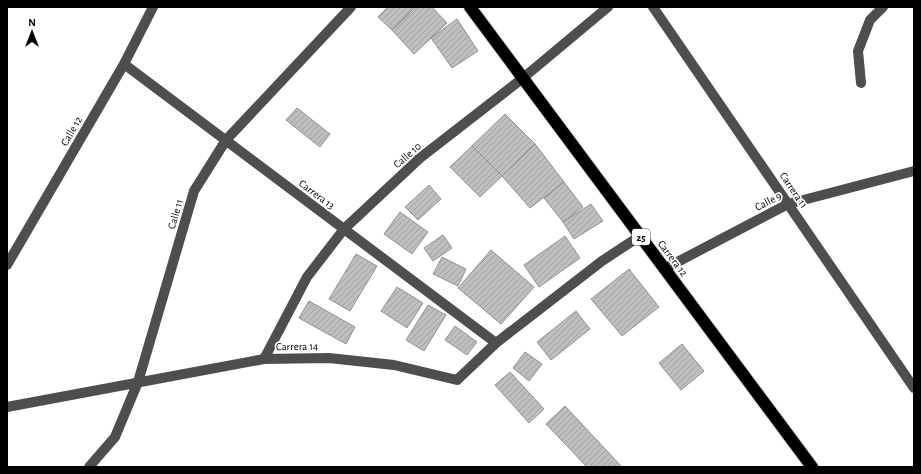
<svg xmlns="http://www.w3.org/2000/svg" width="921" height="474" viewBox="0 0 921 474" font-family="'Alegreya Sans',sans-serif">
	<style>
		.building { fill: url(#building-hatch); stroke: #929292 }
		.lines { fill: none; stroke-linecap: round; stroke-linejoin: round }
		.highway-casing { stroke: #dbdbdb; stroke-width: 14 }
		.minor { stroke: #4e4e4e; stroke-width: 10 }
		.highway { stroke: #000; stroke-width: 12 }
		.labels { text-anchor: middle; stroke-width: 3.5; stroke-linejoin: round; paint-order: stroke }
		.shield { fill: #fff; stroke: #4c4c4c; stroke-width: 1 }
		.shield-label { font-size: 10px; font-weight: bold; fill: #000 }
		.street-label { font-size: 11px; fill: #000; stroke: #fff }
	</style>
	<defs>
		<pattern id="building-hatch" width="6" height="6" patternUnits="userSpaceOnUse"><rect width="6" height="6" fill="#bebebe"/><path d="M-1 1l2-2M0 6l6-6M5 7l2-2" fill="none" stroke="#a2a2a2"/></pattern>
	</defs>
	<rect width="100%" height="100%" fill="#fff"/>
	<path class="building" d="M388 7H415L392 30 378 17Z
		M417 7H432L447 23 414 54 392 30Z
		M457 19 478 51 452 68 431 38Z
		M297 108 330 134 320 147 286 120Z
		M505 114 535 144 502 176 472 146Z
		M535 144 564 182 530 208 502 176Z
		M472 146 502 176 480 197 450 167Z
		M564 182 583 207 563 222 544 198Z
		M429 185 441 199 418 220 405 207Z
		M591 204 603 221 574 239 563 222Z
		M400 212 428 232 412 254 384 234Z
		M443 235 452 248 433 261 424 248Z
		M565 236 580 258 539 287 524 265Z
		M491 250 534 287 501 324 458 288Z
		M356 254 377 266 350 311 329 299Z
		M442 257 466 269 458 286 433 274Z
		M629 269 659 307 622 336 591 299Z
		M397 287 423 303 407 328 381 311Z
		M309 301 355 327 346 344 299 318Z
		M428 305 446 315 424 351 406 340Z
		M576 311 590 329 551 360 537 342Z
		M455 326 477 342 467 355 445 340Z
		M682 344 704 371 681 390 659 363Z
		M525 352 542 364 529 381 513 368Z
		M510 372 544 409 529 423 495 385Z
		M565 406 622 467H587L546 424Z"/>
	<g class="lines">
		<defs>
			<path id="highway" d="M470 7 812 467"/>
		</defs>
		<use href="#highway" class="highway-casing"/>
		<path class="minor" d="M653 7 914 388
			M124 64 496 343
			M861 83 858 51 870 20 883 7
			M7 265 124 64 153 7
			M664 269 788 204 914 171
			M264 359 307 277 344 229 420 158 523 78 608 7
			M7 407 264 359 329 358 394 365 457 380 496 343 602 261 640 236
			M89 467 115 437 138 382 194 191 226 140 351 7"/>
		<use href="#highway" class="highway"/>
	</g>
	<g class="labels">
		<rect class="shield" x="632" y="229" width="18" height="16" rx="3"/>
		<g class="shield-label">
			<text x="641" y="241">25</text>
		</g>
		<g class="street-label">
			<text transform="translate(71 131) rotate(-60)" y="4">Calle 12</text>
			<text transform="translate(407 155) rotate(-41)" y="4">Calle 10</text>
			<text transform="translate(794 190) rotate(56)" y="4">Carrera 11</text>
			<text transform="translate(317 194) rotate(37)" y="4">Carrera 13</text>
			<text transform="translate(768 201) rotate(-27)" y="4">Calle 9</text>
			<text transform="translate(175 214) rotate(-74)" y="4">Calle 11</text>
			<text transform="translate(673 258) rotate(53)" y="4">Carrera 12</text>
			<text transform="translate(297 346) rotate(-1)" y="4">Carrera 14</text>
		</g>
	</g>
	<rect width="921" height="474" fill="none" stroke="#000000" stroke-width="16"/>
	<g transform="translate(32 32)" stroke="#ffffff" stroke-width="3" paint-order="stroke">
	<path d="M0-3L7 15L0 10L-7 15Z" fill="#000000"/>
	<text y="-6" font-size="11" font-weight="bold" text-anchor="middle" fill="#000000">N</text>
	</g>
</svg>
